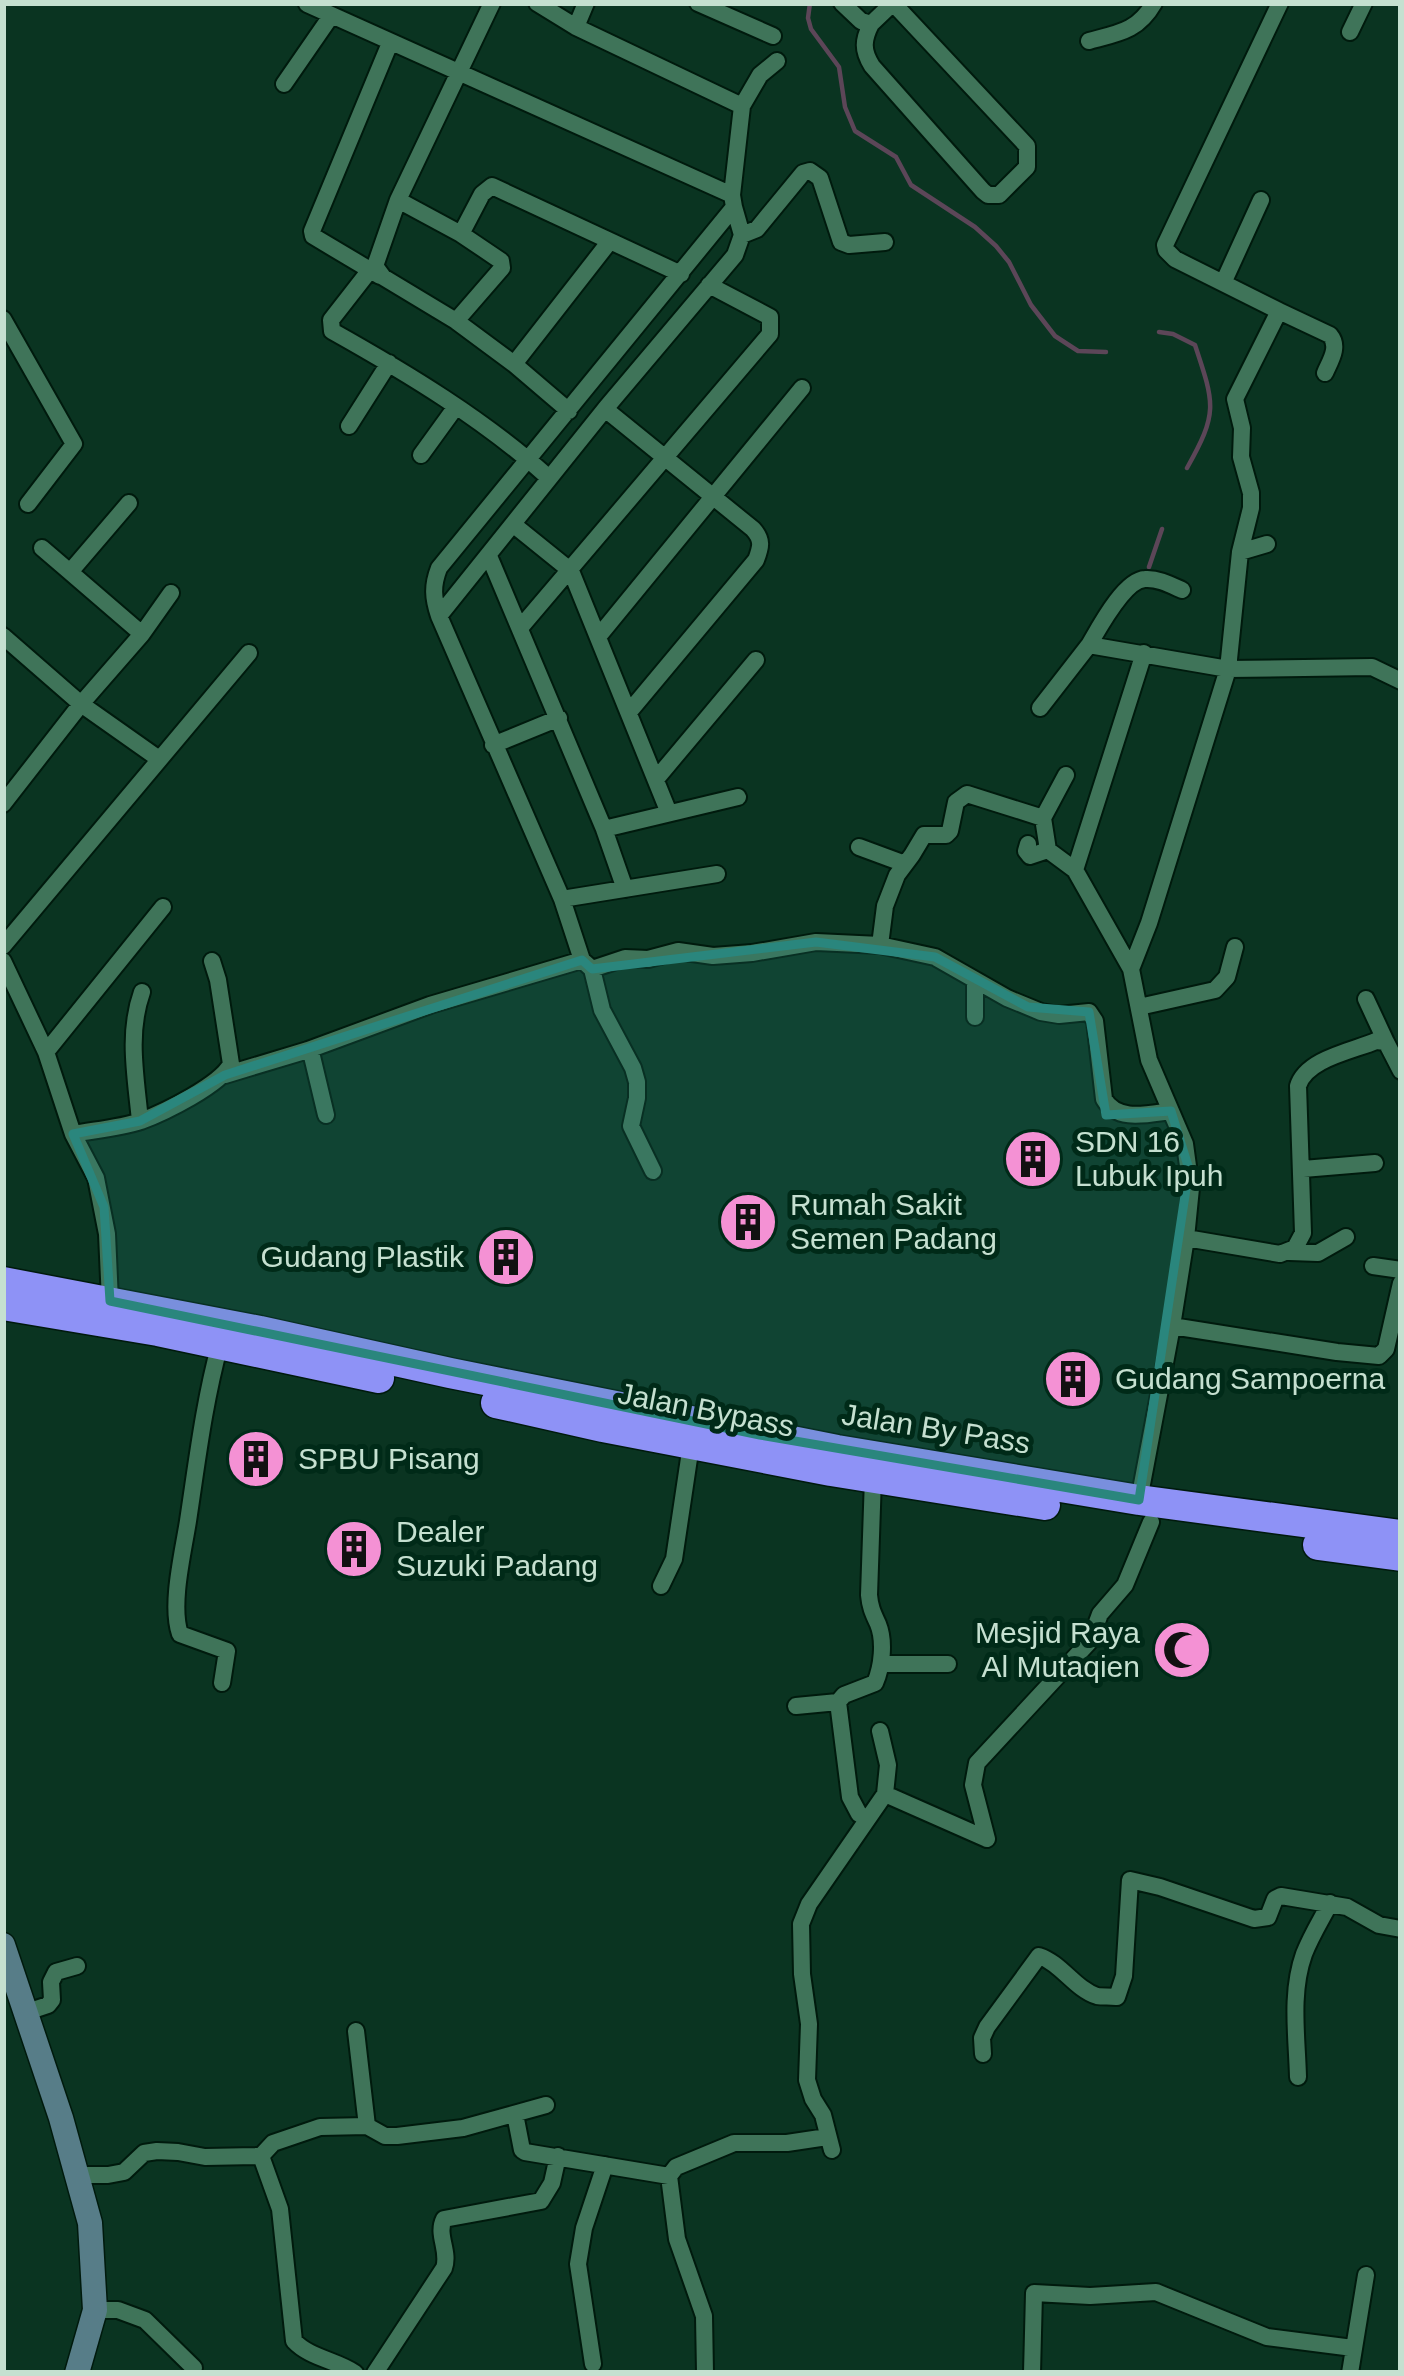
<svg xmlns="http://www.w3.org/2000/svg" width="1404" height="2376" viewBox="0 0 1404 2376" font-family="Arial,sans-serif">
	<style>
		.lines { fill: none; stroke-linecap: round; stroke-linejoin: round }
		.stream { stroke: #5c4658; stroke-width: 4.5 }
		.street-casing { stroke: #001a0d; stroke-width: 20 }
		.secondary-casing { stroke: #001a0d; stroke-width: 27 }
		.highway-casing { stroke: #001a0d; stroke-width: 33 }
		.street { stroke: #3f7459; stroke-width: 16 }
		.secondary { stroke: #577d88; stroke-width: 24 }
		.highway { stroke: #8e92f6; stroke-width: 30 }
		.marked { fill: #2a867d; fill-opacity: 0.2; stroke: #2a867d; stroke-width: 9; stroke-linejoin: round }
		.labels { text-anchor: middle; stroke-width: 10; stroke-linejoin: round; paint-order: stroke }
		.poi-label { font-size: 30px; fill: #c5e0d0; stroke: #002a18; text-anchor: start }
		.street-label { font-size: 30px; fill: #c5e0d0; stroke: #002a18 }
	</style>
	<rect width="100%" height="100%" fill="#0a3421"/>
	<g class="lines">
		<path class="stream" d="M810 3 808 18 811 29 839 67 845 107 855 131 896 157 911 185 975 227 996 246 1009 262 1031 305 1055 336 1078 351 1106 352
			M1159 332 1173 334 1195 345C1215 405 1218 413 1187 468
			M1149 567 1162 529"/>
		<defs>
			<path id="street" d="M492 3 398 200 375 266 383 277 456 321 514 364 569 411
				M537 3 576 27 742 106 732 195 734 207 439 568C432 586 433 598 439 616L562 899 582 960 592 969 625 958 648 959 678 951 713 956 752 953 816 942 880 945 935 957 1007 998 1041 1012 1059 1015 1089 1012 1095 1021 1104 1099C1117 1122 1147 1114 1171 1111
				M698 3 773 36
				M842 3 861 21 871 24 893 3
				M307 4 732 195
				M871 24C863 40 862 50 872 66L983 191 988 195H999L1027 167V146L893 3
				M576 27 586 3
				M1350 32 1364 3
				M1089 41C1119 33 1138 31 1154 3
				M284 84 331 16
				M742 106 760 75 777 61
				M398 200 461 234 501 261 502 268 456 321
				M461 234 482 194 492 186 681 274
				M742 235 757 229 803 173 810 171 820 178 841 242 849 245 885 242
				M370 270 331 320 332 331C407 373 485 420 549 478
				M380 276 313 236 312 231 390 43
				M1224 281 1261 200
				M1279 311 1330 335C1340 347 1330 361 1325 373
				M3 319 74 444 28 504
				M514 364 610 241
				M605 409 753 529C763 540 761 547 756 560L629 712
				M349 426 389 363
				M421 455 455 408
				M129 503 70 572 142 634
				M514 525 571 571 669 813
				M42 548 70 572
				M1240 552 1267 544
				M489 556 604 829 625 889
				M439 616 605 409 735 255 742 235 734 207
				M520 628 770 334V317L709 285
				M3 636 81 704 159 759
				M598 637 802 388
				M1089 645C1099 628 1124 580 1145 579 1158 578 1171 585 1182 590
				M1040 708 1089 645 1228 669 1372 667 1401 681
				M493 745 559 718
				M657 778 756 660
				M3 804 81 704 142 634 171 593
				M1043 818 1066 775
				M604 829 738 797
				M1028 844 1026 851 1030 856 1048 850
				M859 847 905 864
				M562 899 717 874
				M880 945 885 906 897 875 912 855 924 835H946L950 831 956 802 967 794 1043 818 1048 850 1075 870
				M3 946 249 653
				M3 961 46 1052 73 1134 96 1178 107 1234 110 1301
				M592 969 602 1010 633 1068 637 1082V1098L631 1126 653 1171
				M1131 969 1075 870 1144 653
				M1366 999 1386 1042
				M1139 1007 1215 990 1227 977 1235 947
				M975 1017V980
				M308 1050 430 1005 582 960
				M46 1052 163 907
				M225 1075 308 1050 311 1052 326 1115
				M140 1121C136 1077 127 1034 142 992
				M73 1134C95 1130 120 1128 141 1121 165 1112 220 1085 231 1064L218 980 212 961
				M1303 1169 1375 1163
				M1186 1238 1280 1254 1295 1248 1303 1233 1298 1086C1306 1059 1352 1051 1376 1041L1386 1042 1401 1071
				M1290 1252 1318 1253 1346 1237
				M1373 1266 1401 1270
				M1172 1326 1337 1352 1379 1356 1386 1349 1401 1283
				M220 1344C204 1402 197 1462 188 1521 183 1553 170 1605 180 1634L227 1651 222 1683
				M1139 1500 1172 1326 1186 1238 1191 1188 1185 1144 1149 1060 1131 969 1149 923 1228 669 1240 552 1251 508V493L1241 457 1242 428 1235 399 1279 311 1175 259 1166 250 1165 245 1280 3
				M661 1586 674 1559 691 1445
				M881 1664H948
				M796 1706 838 1702
				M885 1794 987 1839
				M859 1814 850 1797 838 1702 844 1695 875 1683C882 1667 885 1641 878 1624 873 1613 870 1607 869 1595L873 1478
				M987 1839 973 1785 977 1763 1090 1641 1100 1614 1125 1585 1151 1522
				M24 2013 48 2005 52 2000 51 1982 56 1972 77 1966
				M356 2031 367 2126
				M983 2054 982 2038 987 2027 1039 1956C1061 1963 1075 1989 1097 1996 1103 1997 1110 1996 1117 1997L1124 1976 1130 1880 1160 1887 1254 1919 1268 1917 1275 1899 1281 1896 1347 1907 1379 1925 1401 1929
				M1298 2077C1297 2037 1290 1993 1304 1954 1311 1936 1321 1920 1330 1903
				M515 2114 522 2150 525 2152 669 2176 676 2167 734 2143H787L827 2137
				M832 2150 823 2115 813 2099 807 2080 809 2024 802 1974 801 1924 809 1904 885 1794 888 1765 880 1731
				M261 2156 280 2209 294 2341C310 2358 336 2360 355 2373
				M77 2175H108L124 2172 144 2153 157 2151 178 2152 205 2157 261 2156 273 2143 320 2127 367 2126 385 2136H397L463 2128 546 2105
				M669 2176 677 2239 704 2316 705 2373
				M95 2310H118L145 2320 194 2368
				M593 2364 578 2264 584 2228 605 2165
				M375 2373 444 2268C450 2251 436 2235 444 2219L541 2201 552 2183 558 2156
				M1032 2373 1034 2293 1090 2296 1156 2292 1267 2337 1353 2348
				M1350 2373 1366 2275"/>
			<path id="secondary" d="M3 1945 61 2118 90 2223 95 2310 77 2373"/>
			<path id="highway" d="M3 1282 260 1331 450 1373 837 1450 1139 1500 1401 1535
				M3 1305 158 1331 379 1378
				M496 1403 603 1427 831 1471 1045 1505
				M1318 1545 1401 1556"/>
		</defs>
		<use href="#street" class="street-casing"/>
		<use href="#secondary" class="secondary-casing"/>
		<use href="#highway" class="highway-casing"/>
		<use href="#street" class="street"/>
		<use href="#secondary" class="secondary"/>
		<use href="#highway" class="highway"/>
	</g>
	<path class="marked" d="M816 942 935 957 1028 1007 1089 1012 1106 1115 1171 1111 1189 1169 1139 1500 760 1435 110 1301 104 1207 73 1134 140 1121 225 1075 582 960 592 969Z"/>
	<defs>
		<symbol id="building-disc" viewBox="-11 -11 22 22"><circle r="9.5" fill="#f491d4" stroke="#002a18"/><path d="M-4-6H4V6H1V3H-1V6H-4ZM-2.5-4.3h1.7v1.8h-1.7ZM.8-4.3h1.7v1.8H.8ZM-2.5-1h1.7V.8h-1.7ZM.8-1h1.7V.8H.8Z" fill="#111"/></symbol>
		<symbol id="mosque-disc" viewBox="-11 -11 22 22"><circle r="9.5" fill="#f491d4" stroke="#002a18"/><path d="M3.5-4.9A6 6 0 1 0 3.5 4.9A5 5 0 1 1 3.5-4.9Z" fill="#111"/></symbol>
	</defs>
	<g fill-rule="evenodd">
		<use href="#building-disc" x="1000" y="1126" width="66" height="66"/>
		<use href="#building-disc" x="715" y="1189" width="66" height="66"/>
		<use href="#building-disc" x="473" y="1224" width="66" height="66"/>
		<use href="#building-disc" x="1040" y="1346" width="66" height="66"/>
		<use href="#building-disc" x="223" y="1426" width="66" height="66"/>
		<use href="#building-disc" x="321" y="1516" width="66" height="66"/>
		<use href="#mosque-disc" x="1149" y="1617" width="66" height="66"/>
	</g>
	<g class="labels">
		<g class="poi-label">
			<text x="1075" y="1152">SDN 16<tspan x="1075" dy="34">Lubuk Ipuh</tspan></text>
			<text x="790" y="1215">Rumah Sakit<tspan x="790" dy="34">Semen Padang</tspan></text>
			<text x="464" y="1267" text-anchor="end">Gudang Plastik</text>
			<text x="1115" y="1389">Gudang Sampoerna</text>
			<text x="298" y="1469">SPBU Pisang</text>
			<text x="396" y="1542">Dealer<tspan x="396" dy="34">Suzuki Padang</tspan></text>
			<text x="1140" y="1643" text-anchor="end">Mesjid Raya<tspan x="1140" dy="34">Al Mutaqien</tspan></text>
		</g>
		<g class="street-label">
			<text transform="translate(706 1410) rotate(11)" y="10">Jalan Bypass</text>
			<text transform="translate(936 1429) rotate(9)" y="10">Jalan By Pass</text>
		</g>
	</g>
	<rect width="1404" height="2376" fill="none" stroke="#c5e0d0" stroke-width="12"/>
</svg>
